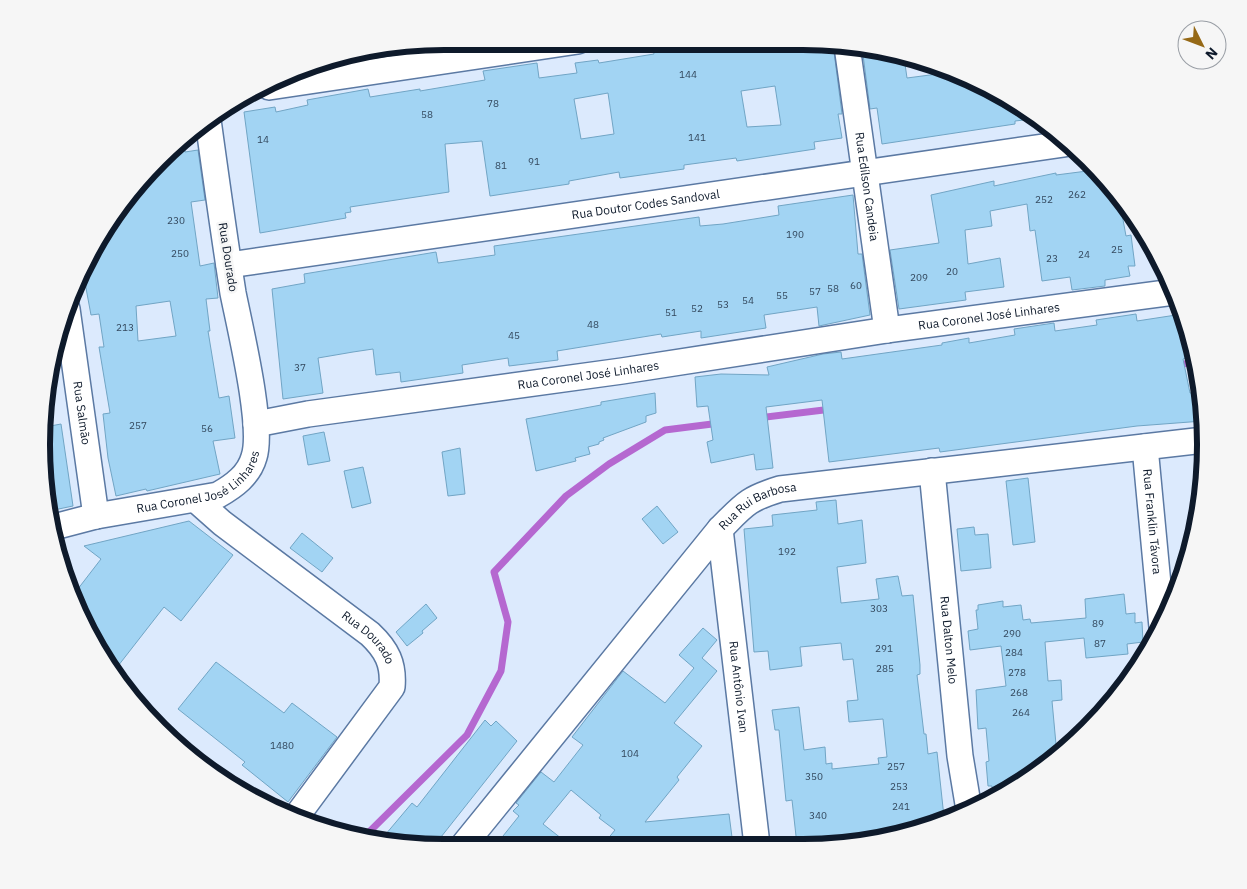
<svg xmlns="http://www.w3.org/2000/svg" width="1247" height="889" viewBox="0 0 1247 889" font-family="'IBM Plex Sans',sans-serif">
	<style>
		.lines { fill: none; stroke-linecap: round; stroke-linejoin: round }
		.stream { stroke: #b568d0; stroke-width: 7 }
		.building { fill: #a2d4f3; stroke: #71a5c5; fill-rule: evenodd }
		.minor-casing { stroke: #5b79a3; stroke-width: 28 }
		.minor { stroke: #fff; stroke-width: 25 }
		.labels { text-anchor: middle; stroke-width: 5; stroke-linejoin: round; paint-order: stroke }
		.number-label { font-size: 10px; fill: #33485d }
		.street-label { font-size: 12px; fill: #0e1a2b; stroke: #f6f6f6 }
		.rim { fill: none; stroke: #0e1a2b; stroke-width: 6 }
	</style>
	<rect width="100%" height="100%" fill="#dceafd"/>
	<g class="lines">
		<path class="stream" d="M1177 366 1195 361
			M758 418 832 409
			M363 838 467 735 501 671 508 622 494 572 566 496 609 464 665 430 720 423"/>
	</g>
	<path class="building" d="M687 41H766V45L803 41 833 44 842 114H838L842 138 814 142 815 149 737 161 736 158 684 165V169L620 178 619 172 569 181V184L490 196 482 141 445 144 449 192 350 207 351 212 345 213 346 218 260 233 244 112 275 107 276 112 308 105 307 100 368 89 370 97 420 89V91L485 80 483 71 537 63 539 78 577 73 575 63 598 60 599 63 654 54 653 49ZM775 86 781 125 747 127 741 91ZM608 93 614 134 581 139 574 99Z
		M862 47 881 49 904 57 907 78 945 73 1004 95 1033 119 1015 121V124L882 144 877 108 870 109Z
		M184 142 185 152 198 150 205 200 191 202 200 266 214 263 218 298 206 299 210 331H208L219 398 229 396 235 438 213 441 220 474 147 491 146 489 116 496 108 458 103 414 110 413 99 347H104L99 314 91 315 83 272 141 179ZM170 301 176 336 138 341 136 306Z
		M1095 170 1105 178 1119 198 1126 236 1131 235 1135 266H1128L1130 276 1105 280V286L1072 290 1070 277 1042 281 1035 230 1030 231 1027 204 990 211 992 226 965 230 968 264 1000 258 1004 287 965 292 966 300 899 309 890 250 939 243 931 195 994 181V186L1056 173V175Z
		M853 195 858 254H862L870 315 819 326 817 307 764 315 766 328 701 338V331L662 337 661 334 557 351 558 360 509 366 508 358 462 365 463 373 401 382 400 372 376 375 373 349 353 352 318 358 323 393 283 399 272 289 305 283 304 274 436 252 438 263 495 255 494 246 699 217 700 226 723 224 779 215 778 206Z
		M1136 314 1137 321 1176 315 1178 323 1186 321 1194 356 1183 359 1190 393H1202L1203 421 1137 426 940 452 939 448 829 462 822 400 766 407 773 468 756 470 754 454 711 463 707 442 713 440 708 406 697 407 695 377 721 374 769 375 767 367 823 354 841 352 842 359 942 345V343L969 338V343L1015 335 1014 329 1054 323 1055 331 1097 325 1096 320Z
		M655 393 656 413 646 416V422L603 438 604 440 599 442V444L588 447 590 454 575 458 576 461 536 471 526 419 601 405V402Z
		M61 424 73 506 49 511 45 497V427Z
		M324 432 330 461 308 465 303 436Z
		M460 448 465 494 448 496 442 452Z
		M363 467 371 503 352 508 344 471Z
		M1028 478 1035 542 1013 545 1006 481Z
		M836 500 838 524 862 520 866 563 837 567 841 603 879 599 876 579 898 576 902 596 913 595 920 665V674L917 675 924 734H926L928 754 937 752 944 817 874 839 797 845 792 800 786 801 779 730H775L772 710 799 707 804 750 825 747 826 764 832 763V769L879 764 878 758 887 757 883 719 849 722 847 701 858 700 853 659 843 660 841 643 800 647 802 666 770 670 768 651 754 652 744 529 773 526 772 515 817 510 816 502Z
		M657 506 678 532 663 544 642 519Z
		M189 521 233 555 181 621 164 607 118 666 106 658 83 623 74 594 101 559 84 546Z
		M974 527 975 535 988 534 991 568 961 571 957 529Z
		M302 533 333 558 322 572 290 548Z
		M1124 594 1126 614 1135 613V623L1142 622 1143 642 1127 644 1128 654 1086 658 1084 638 1045 642 1048 681 1061 680 1062 700 1052 701 1057 755 993 798 992 786H988L986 762 989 761 986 728 978 729 976 690 1006 686 1001 646 970 650 968 631 978 629 976 610H978V605L1003 601V607L1021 605 1023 620 1030 619 1031 623 1086 618 1085 599Z
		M426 604 437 618 422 631 423 633 407 646 396 632Z
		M703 628 717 640 702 658 717 671 674 723 702 746 677 777 679 780 645 822 729 814 733 845 602 846 615 830 599 818 601 815 571 790 543 824 571 846H495L519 816 513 811 519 805 516 803 541 772 554 782 583 745 572 737 623 671 665 703 694 668 679 655Z
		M216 662 284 713 292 703 337 737 288 802 242 765 245 762 178 709Z
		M485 720 491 726 496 721 517 741 441 837 448 847H418L380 841 412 803 417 807Z"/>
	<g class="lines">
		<defs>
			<g id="minor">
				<path id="s1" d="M847 46 887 330"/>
				<path d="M269 87 578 41"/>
				<path id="s2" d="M229 265 1064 144"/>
				<path id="s3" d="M67 309 96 516"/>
				<path id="s4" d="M256 424 308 414 622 371 887 330 1174 292"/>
				<path id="s5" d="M1145 447 1162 627"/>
				<path id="s6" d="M932 471 960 756 969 810"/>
				<path id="s7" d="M196 500 222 523 370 634C387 650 394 664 392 687L296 817"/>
				<path id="s8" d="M54 527 96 516 218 495C234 486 249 475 254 457 264 427 240 328 233 293 224 235 216 178 208 120"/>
				<path id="s9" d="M720 529 757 845"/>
				<path id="s10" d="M462 847 720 529C744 505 747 499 780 489L1204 440"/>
			</g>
		</defs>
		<use href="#minor" class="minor-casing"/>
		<use href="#minor" class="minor"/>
	</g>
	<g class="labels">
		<g class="number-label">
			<text x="688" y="78">144</text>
			<text x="493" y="107">78</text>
			<text x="427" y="118">58</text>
			<text x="697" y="141">141</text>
			<text x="263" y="143">14</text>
			<text x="534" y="165">91</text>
			<text x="501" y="169">81</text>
			<text x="1077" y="198">262</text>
			<text x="1044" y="203">252</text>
			<text x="176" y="224">230</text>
			<text x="795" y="238">190</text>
			<text x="1117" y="253">25</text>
			<text x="180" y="257">250</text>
			<text x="1084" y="258">24</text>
			<text x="1052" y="262">23</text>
			<text x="952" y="275">20</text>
			<text x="919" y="281">209</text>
			<text x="856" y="289">60</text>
			<text x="833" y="292">58</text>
			<text x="815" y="295">57</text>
			<text x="782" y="299">55</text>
			<text x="748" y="304">54</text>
			<text x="723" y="308">53</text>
			<text x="697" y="312">52</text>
			<text x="671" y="316">51</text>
			<text x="593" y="328">48</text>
			<text x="125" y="331">213</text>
			<text x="514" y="339">45</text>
			<text x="300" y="371">37</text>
			<text x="138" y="429">257</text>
			<text x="207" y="432">56</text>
			<text x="787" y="555">192</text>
			<text x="879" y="612">303</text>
			<text x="1098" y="627">89</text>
			<text x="1012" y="637">290</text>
			<text x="1100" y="647">87</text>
			<text x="884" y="652">291</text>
			<text x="1014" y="656">284</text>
			<text x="885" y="672">285</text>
			<text x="1017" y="676">278</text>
			<text x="1019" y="696">268</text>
			<text x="1021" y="716">264</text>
			<text x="282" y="749">1480</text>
			<text x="630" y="757">104</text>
			<text x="896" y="770">257</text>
			<text x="814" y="780">350</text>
			<text x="899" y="790">253</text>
			<text x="901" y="810">241</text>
			<text x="818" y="819">340</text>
		</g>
		<g class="street-label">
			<text dy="4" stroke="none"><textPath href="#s1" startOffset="142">Rua Edílson Candeia</textPath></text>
			<text dy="4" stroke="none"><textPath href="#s2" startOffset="421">Rua Doutor Codes Sandoval</textPath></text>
			<text transform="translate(228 257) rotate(81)" y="4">Rua Dourado</text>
			<text dy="4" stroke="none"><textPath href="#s4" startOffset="741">Rua Coronel José Linhares</textPath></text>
			<text dy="4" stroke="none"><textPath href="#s4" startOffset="336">Rua Coronel José Linhares</textPath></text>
			<text dy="4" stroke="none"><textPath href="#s3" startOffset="105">Rua Salmão</textPath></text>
			<text dy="4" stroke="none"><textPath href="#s8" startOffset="156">Rua Coronel José Linhares</textPath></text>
			<text dy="4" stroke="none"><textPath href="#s10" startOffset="455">Rua Rui Barbosa</textPath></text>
			<text dy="4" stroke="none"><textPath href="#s5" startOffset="75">Rua Franklin Távora</textPath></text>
			<text dy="4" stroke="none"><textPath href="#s7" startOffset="221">Rua Dourado</textPath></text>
			<text dy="4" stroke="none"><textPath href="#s6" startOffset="170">Rua Dalton Melo</textPath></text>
			<text dy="4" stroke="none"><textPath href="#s9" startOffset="159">Rua Antônio Ivan</textPath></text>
		</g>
	</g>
	<path d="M0 0H1247V889H0ZM444 50H803A394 394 0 0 1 1197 444V445A394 394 0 0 1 803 839H444A394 394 0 0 1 50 445V444A394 394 0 0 1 444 50Z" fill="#f6f6f6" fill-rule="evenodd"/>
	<path class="rim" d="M444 50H803A394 394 0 0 1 1197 444V445A394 394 0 0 1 803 839H444A394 394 0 0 1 50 445V444A394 394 0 0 1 444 50Z"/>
	<g transform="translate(1202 45) rotate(132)"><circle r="24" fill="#f6f6f6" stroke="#999ea5"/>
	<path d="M0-4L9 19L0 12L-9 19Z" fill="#966916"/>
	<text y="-8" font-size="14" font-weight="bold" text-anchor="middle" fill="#0e1a2b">N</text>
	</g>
</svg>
